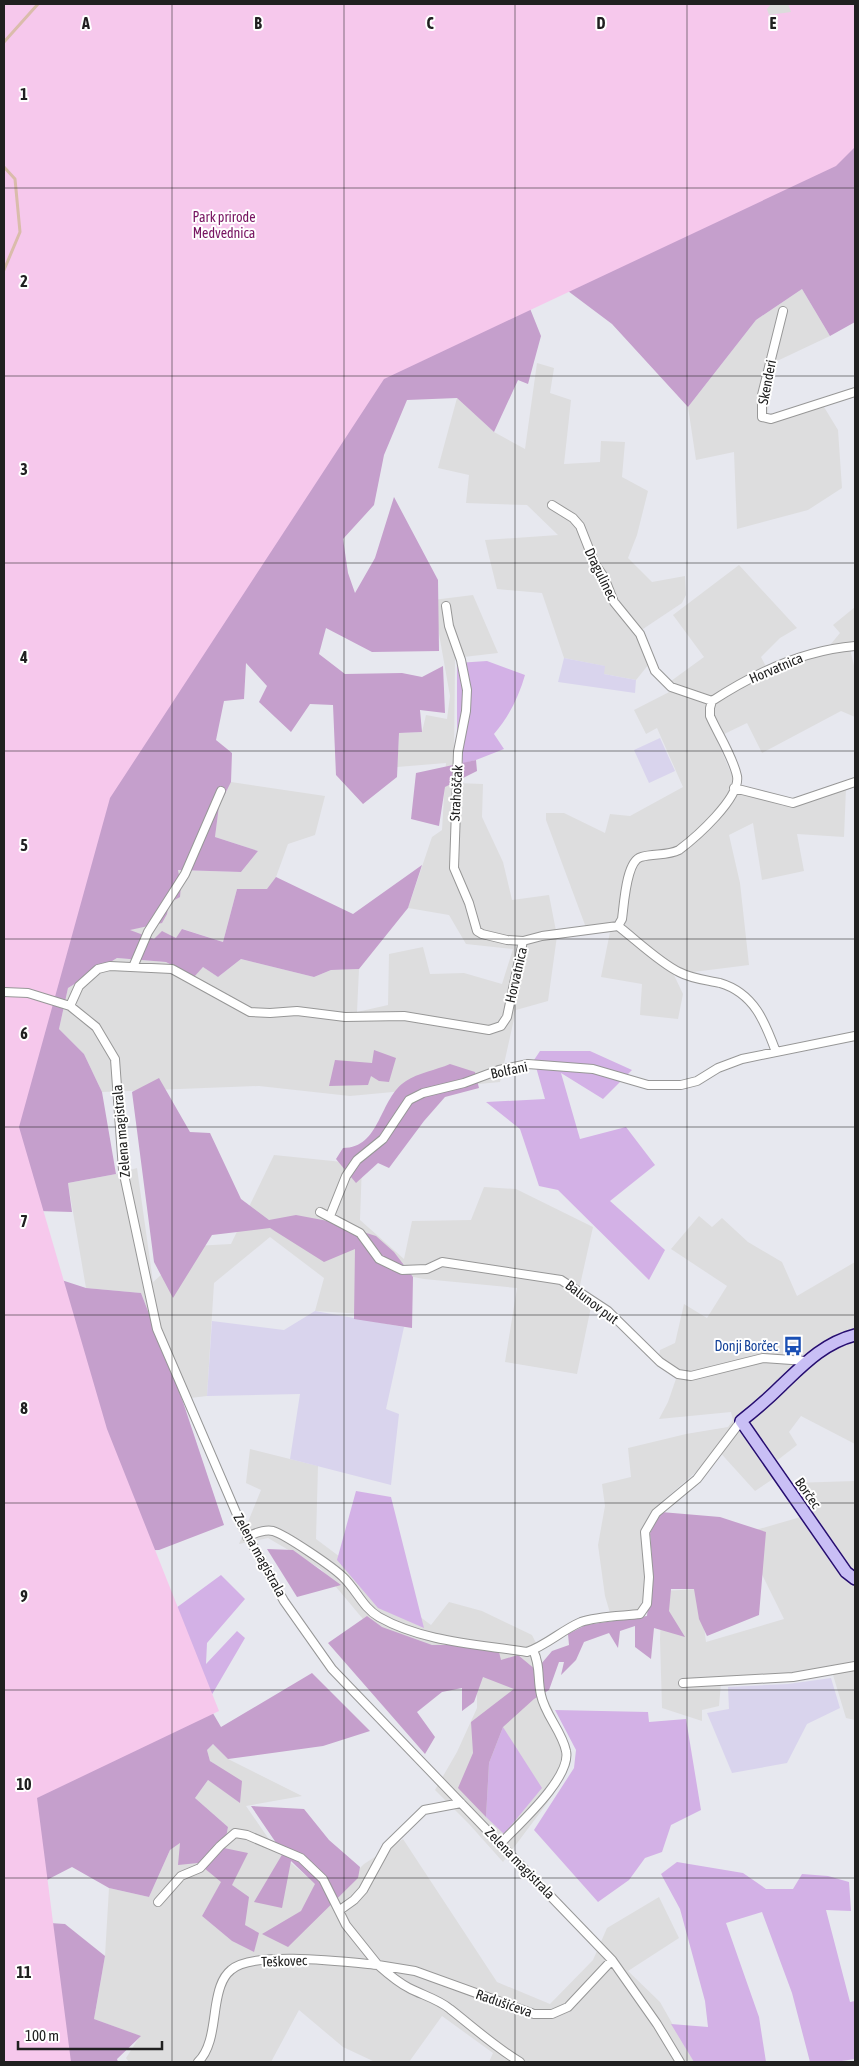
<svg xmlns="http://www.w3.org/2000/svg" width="859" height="2066" viewBox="0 0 859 2066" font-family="'Asap Condensed',sans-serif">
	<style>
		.residential { fill: #ddddde }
		.farmland { fill: #d9d4ed }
		.grass { fill: #d3b1e6 }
		.forest { fill: #c59fcc }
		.park { fill: #f6c8ec }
		.parking { fill: #dcdcdc }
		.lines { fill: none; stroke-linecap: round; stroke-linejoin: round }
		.stream { stroke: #dabcab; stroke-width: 3 }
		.street-casing { stroke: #979797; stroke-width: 10 }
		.secondary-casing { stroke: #260d70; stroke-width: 14 }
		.street { stroke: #fff; stroke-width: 8 }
		.secondary { stroke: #c9bff5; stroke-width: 11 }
		.grid { fill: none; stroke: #202020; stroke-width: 1; stroke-opacity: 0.55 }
		.labels { text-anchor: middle; stroke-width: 4; stroke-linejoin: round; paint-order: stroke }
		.park-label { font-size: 14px; fill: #771461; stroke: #fff }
		.street-label { font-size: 14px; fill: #202020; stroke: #fff }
		.transit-label { font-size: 14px; fill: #164399; stroke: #fff; text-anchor: end }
		.grid-label { font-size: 16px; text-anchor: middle; font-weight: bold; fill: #202020; stroke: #fff; stroke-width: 4; stroke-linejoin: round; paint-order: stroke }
	</style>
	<rect width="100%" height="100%" fill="#e7e8ef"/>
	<path class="residential" d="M802 289 830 336 777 361 767 416 821 402 838 430 842 488 808 510 737 529 734 452 696 460 688 407 756 320Z
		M537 363 554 368 550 393 571 400 564 464 600 462 601 441 625 442 622 477 648 491 637 535 628 558 652 582 685 576 686 595 682 603 637 633 649 664 636 680 604 674V666L564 658 542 593 497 589 485 540 558 535 527 505 466 503 469 475 438 468 457 398 494 432 525 449Z
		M739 565 797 628 780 638 761 657 769 672 805 658 850 649 855 670V717L841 711 762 753 747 723 716 738 733 778 730 790 784 806H792L846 788 844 837 797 834 804 871 762 880 753 823 729 835 740 883 749 965 693 972 683 971 673 966V973L683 994 678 1019 640 1015 642 984 601 977 610 932 588 933 546 820V813H564L605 833 610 814 630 816 683 787 657 728 646 734 634 710 679 687 671 681 704 657 673 615Z
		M473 595 498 653 455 658 454 758 457 783 483 784 482 817 503 862 512 900 549 895 557 936 548 1001 516 1010 500 1082 350 1096 259 1086 102 1092 84 1054 59 1029 68 988 117 958 166 962 193 977 203 967 218 977 241 959 314 977 331 970 359 969 357 1012 388 1005 389 954 423 947 430 974 464 973 502 984 513 949 466 944 449 915 408 908 432 837 442 830 446 763 397 767 399 733 422 732 426 715 447 719 450 696 433 600Z
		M855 607V642L830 645 840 633 833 625Z
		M231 782 325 796 315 835 288 844 276 877 268 889H237L223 942 183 929 176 939 154 940 129 930 162 922 169 903 181 885 177 870 241 872 258 851 215 837 219 806Z
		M274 1155 362 1164 360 1220 404 1259 412 1221 471 1220 484 1187 516 1189 593 1227 578 1294 591 1307 577 1374 505 1362 517 1288 424 1279 360 1267 363 1314 315 1311 324 1278 270 1237 214 1283 207 1396 182 1399 141 1293 86 1288 68 1183 116 1174 137 1168 153 1282 194 1246 231 1244Z
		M699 1216 712 1227 722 1218 748 1242 782 1262 797 1296 855 1262V1444L801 1416 789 1432 797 1445 770 1466 776 1477 755 1491 716 1448 696 1472 658 1505 645 1524 641 1539 647 1562 644 1602 641 1609 634 1613H610L605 1596 598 1545 605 1506 602 1484 631 1477 628 1448 686 1434 728 1427 733 1420 731 1412 659 1419 668 1402 679 1370 659 1357 660 1350 675 1343 684 1304 707 1318 727 1286 671 1249Z
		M250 1449 318 1466 316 1539 431 1625 449 1602 482 1611 532 1635 540 1651 546 1696 570 1747V1765L548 1802 503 1862 469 1824 435 1790 457 1752 477 1708V1680L373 1631 321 1569 268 1538 239 1544 261 1490 246 1483Z
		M855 1481V1720L846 1718 833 1675 762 1683H721L719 1706 702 1710V1721L662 1708 660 1639 662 1591 699 1589 706 1642 784 1619 742 1534 811 1514 792 1483Z
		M213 1744 228 1759 302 1796 246 1806 277 1851 331 1897 364 1864 403 1839 497 1982 550 2004 593 1960 607 1928 659 1897 679 1938 628 1971 660 2002 694 2062H489L493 2053 442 2016 409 2062H375L343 2047 299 2010 271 2062H129L126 2058 140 2036 94 2019 105 1956 109 1888 149 1897 170 1850 180 1843 198 1863 222 1882 202 1916 232 1941 254 1952 232 1885 224 1848 228 1827 195 1798 208 1780 240 1802 222 1769 210 1761 207 1750Z"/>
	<path class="farmland" d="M564 658 605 666 604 674 636 680 635 693 558 682Z
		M660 738 675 771 649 783 634 750Z
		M315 1311 404 1327 386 1409 399 1414 391 1485 290 1459 300 1394 207 1396 212 1321 284 1330Z
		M831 1678 840 1708 807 1724 787 1763 732 1773 707 1713 729 1709 728 1687 788 1684Z"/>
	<path class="grass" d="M487 661 525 675C519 696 509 717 494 734L504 749 476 760 457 765V663Z
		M540 1051H590L632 1070 603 1099 561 1073 580 1139 626 1127 655 1165 610 1201 665 1250 649 1280 558 1190 539 1186 520 1129 486 1102 545 1099 534 1060Z
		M356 1491 391 1497 424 1628 378 1608 337 1560Z
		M221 1575 245 1599 207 1643 206 1664 237 1631 245 1638 207 1703 161 1619Z
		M555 1710 648 1712 649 1722 686 1719 701 1810 671 1825 662 1852 645 1858 629 1880 598 1902 534 1830 574 1768 576 1750Z
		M503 1727 542 1788 504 1834 486 1817 489 1763Z
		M677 1862 743 1873 766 1889H793L802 1874 828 1876 849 1882 851 1911 826 1910 850 2002 855 2001V2059L835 2062H810L792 1993 762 1912 726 1923 759 2017 766 2062H694L671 2024 708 2027 705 2001 680 1909 661 1874Z"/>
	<path class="forest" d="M4 4 855 9V322L830 336 802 289 756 320 688 407 612 324 548 276 527 301 541 336 528 384 518 380 494 432 457 398 407 400 384 455 374 505 343 539 348 573 355 593 375 558 394 497 438 580 439 651 372 652 326 628 319 654 345 674 402 673 422 677 443 666 445 713 420 710 422 732 399 733 397 777 363 804 336 775 333 705 310 704 291 732 259 702 267 686 246 663 244 699 224 701 216 740 232 753 231 782 219 806 215 837 258 851 241 872 178 870 181 885 180 897 169 903 167 914 162 923 130 930 154 939 162 931 176 938 182 929 223 942 237 889H267L276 877 353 914 422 865 408 908 359 969 331 970 314 977 241 959 218 977 203 967 194 977 166 962 117 958 68 988 59 1029 84 1054 102 1092 116 1174 68 1183 72 1212 39 1211 4 1225Z
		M476 760 477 771 445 787 439 826 411 819 416 773Z
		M374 1050 396 1058 389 1082 379 1081 371 1076 368 1085 329 1086 335 1060 372 1063Z
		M450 1064 475 1072 479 1088 445 1097 424 1121 389 1168 378 1163 356 1183 336 1159 343 1148C381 1148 379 1098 406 1081 418 1073 436 1070 450 1064Z
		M159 1078 190 1132 210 1133 241 1199 269 1220 296 1215 328 1221 376 1236 394 1252 413 1277 412 1328 354 1319 355 1249 324 1262 270 1228 212 1235 173 1298 154 1262 132 1092Z
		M4 1246 40 1273 86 1288 141 1293 182 1399 224 1525 159 1550 84 1552 207 1703 221 1727 312 1673 370 1731 323 1746 228 1759 213 1744 207 1750 210 1761 242 1781 240 1803 208 1780 195 1798 228 1827 224 1848 248 1853 232 1885 249 1897 245 1925 259 1933 254 1952 232 1941 202 1916 221 1882 198 1863 178 1865 180 1843 170 1850 149 1897 109 1888 72 1867 41 1883Z
		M661 1512 720 1517 766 1532 759 1615 707 1636 699 1619 694 1589H671L669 1611 685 1637 654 1628 651 1659 635 1647V1626L620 1631 618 1648 609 1633 584 1642 576 1660 561 1675 564 1662H559L549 1690 534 1699 503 1727 489 1763 486 1817 458 1788 473 1753 471 1722 514 1689 483 1677 474 1702 462 1711V1688L442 1692 417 1712 435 1737 425 1754 328 1643 367 1616 382 1627 432 1645H464L499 1652 501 1660 518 1655 536 1670 552 1651 569 1645 568 1634 586 1625 647 1616 652 1560 650 1533Z
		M267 1549 293 1550 341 1585 297 1597Z
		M251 1806 304 1809 329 1840 360 1867 358 1878 288 1947 262 1934 301 1911 315 1884 291 1861 282 1908 254 1902 283 1853Z
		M4 1920 65 1924 105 1956 94 2019 141 2036 117 2059 118 2062H4Z"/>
	<path class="park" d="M4 4H855V147L836 166 384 379 110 798 19 1127 107 1429 219 1711 37 1798 71 2062H4Z"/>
	<path class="parking" d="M771 4H788L791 12 769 15 767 9Z"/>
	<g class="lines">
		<path class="stream" d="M4 42 38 4
			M4 167 15 179 20 232 4 270"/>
		<defs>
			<path id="street" d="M783 311 762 395V417L771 419 855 392
				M552 505 573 518 580 526 595 564 604 577 614 602 640 634 655 671 671 687 712 701
				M446 606 449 626 461 660 467 690 466 711 458 752 454 868 469 903 477 931 482 934 507 940 523 941 542 936 618 926 622 919C624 905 626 861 641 857 654 853 667 856 679 850 695 838 741 798 737 776 733 757 718 734 710 716V708L712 701C755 673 804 650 855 646
				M734 788 793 803 855 782
				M618 926C635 939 660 963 679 972 692 979 707 980 720 983 754 993 765 1022 776 1052
				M133 967 148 932 185 874 221 791
				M4 992 28 993 70 1006 96 1027 115 1059 123 1170 157 1329 241 1524 284 1601 332 1669 612 1960 657 2024 680 2062
				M70 1006 79 986 98 969 110 966 172 969 250 1012 270 1013 297 1011 345 1017 404 1016 489 1030 501 1026 507 1017 523 941
				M320 1212 360 1233 379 1259 402 1270 427 1269 442 1262 561 1280 608 1311 660 1362 678 1374 691 1376 763 1358 806 1361
				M330 1216 346 1176 357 1160 383 1139 409 1100 423 1093 464 1083 499 1070 528 1064 593 1069 648 1085H681L697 1081 718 1068 742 1059 855 1036
				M247 1537C255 1533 264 1529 273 1531 286 1535 333 1567 343 1577 356 1589 363 1608 379 1617 423 1642 477 1644 527 1652 547 1645 562 1630 581 1622 597 1616 623 1616 640 1614L647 1604 649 1577 645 1532 656 1513 697 1479 741 1421
				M683 1683 793 1677 855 1666
				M501 1843C518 1825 572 1777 566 1751 562 1731 545 1715 541 1695 537 1678 541 1667 533 1650
				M158 1902 181 1876 200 1868 220 1846 235 1833 247 1835 301 1858 323 1879 346 1925 378 1965 415 1971 534 2014H552L568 2007 612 1960
				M340 1910 354 1900 363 1890 387 1846 424 1810 461 1803
				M198 2062C212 2049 213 2023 216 2005 218 1993 221 1978 231 1970 253 1950 347 1962 378 1965 387 1973 397 1982 409 1988 422 1995 438 1999 450 2009 473 2027 495 2047 520 2062"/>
			<path id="secondary" d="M855 1335C824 1343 804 1364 782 1385 769 1398 755 1410 741 1421L846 1572 855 1579"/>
		</defs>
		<use href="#street" class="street-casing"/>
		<use href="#secondary" class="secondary-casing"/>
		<use href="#street" class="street"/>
		<use href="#secondary" class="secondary"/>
	</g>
	<path class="grid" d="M172 4V2062M344 4V2062M515 4V2062M687 4V2062M4 188H855M4 376H855M4 563H855M4 751H855M4 939H855M4 1127H855M4 1315H855M4 1503H855M4 1690H855M4 1878H855"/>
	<defs>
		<symbol id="bus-bare" viewBox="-9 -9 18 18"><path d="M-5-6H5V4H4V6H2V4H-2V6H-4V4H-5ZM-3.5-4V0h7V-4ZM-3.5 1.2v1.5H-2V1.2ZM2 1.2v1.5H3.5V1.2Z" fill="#1a4fb4" stroke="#fff" stroke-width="2.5" paint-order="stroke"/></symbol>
	</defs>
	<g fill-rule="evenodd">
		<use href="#bus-bare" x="779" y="1332" width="28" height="28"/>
	</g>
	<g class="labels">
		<g class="park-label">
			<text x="224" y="222">Park prirode<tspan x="224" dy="16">Medvednica</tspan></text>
		</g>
		<g class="street-label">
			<text transform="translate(767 382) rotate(-79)" y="5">Skenderi</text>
			<text transform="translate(601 574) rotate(64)" y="5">Dragulinec</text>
			<text transform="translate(776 668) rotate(-23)" y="5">Horvatnica</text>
			<text transform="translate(456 793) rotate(-87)" y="5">Strahoščak</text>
			<text transform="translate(516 975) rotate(-77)" y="5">Horvatnica</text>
			<text transform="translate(509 1070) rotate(-12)" y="5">Bolfani</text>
			<text transform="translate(121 1131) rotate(-95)" y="5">Zelena magistrala</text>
			<text transform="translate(592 1302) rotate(37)" y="5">Balunov put</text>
			<text transform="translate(808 1493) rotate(55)" y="5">Borčec</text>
			<text transform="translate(260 1555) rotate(61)" y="5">Zelena magistrala</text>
			<text transform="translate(520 1863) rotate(46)" y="5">Zelena magistrala</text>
			<text transform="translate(284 1961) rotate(-2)" y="5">Teškovec</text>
			<text transform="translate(504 2003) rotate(19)" y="5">Radušićeva</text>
		</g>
		<g class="transit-label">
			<text x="778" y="1351">Donji Borčec</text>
		</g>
	</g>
	<g class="grid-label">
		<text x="86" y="29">A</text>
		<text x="258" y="29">B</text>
		<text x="430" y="29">C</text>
		<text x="601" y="29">D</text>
		<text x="773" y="29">E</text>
		<text x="24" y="100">1</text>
		<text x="24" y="287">2</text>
		<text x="24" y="475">3</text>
		<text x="24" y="663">4</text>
		<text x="24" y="851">5</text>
		<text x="24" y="1039">6</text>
		<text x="24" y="1227">7</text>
		<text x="24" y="1414">8</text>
		<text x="24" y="1602">9</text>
		<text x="24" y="1790">10</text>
		<text x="24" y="1978">11</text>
	</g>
	<rect width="859" height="2066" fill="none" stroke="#202020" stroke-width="10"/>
	<path d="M18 2041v8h144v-8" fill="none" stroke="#202020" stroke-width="2.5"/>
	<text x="25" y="2041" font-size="15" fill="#202020" stroke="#ffffff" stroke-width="4" paint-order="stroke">100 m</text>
</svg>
